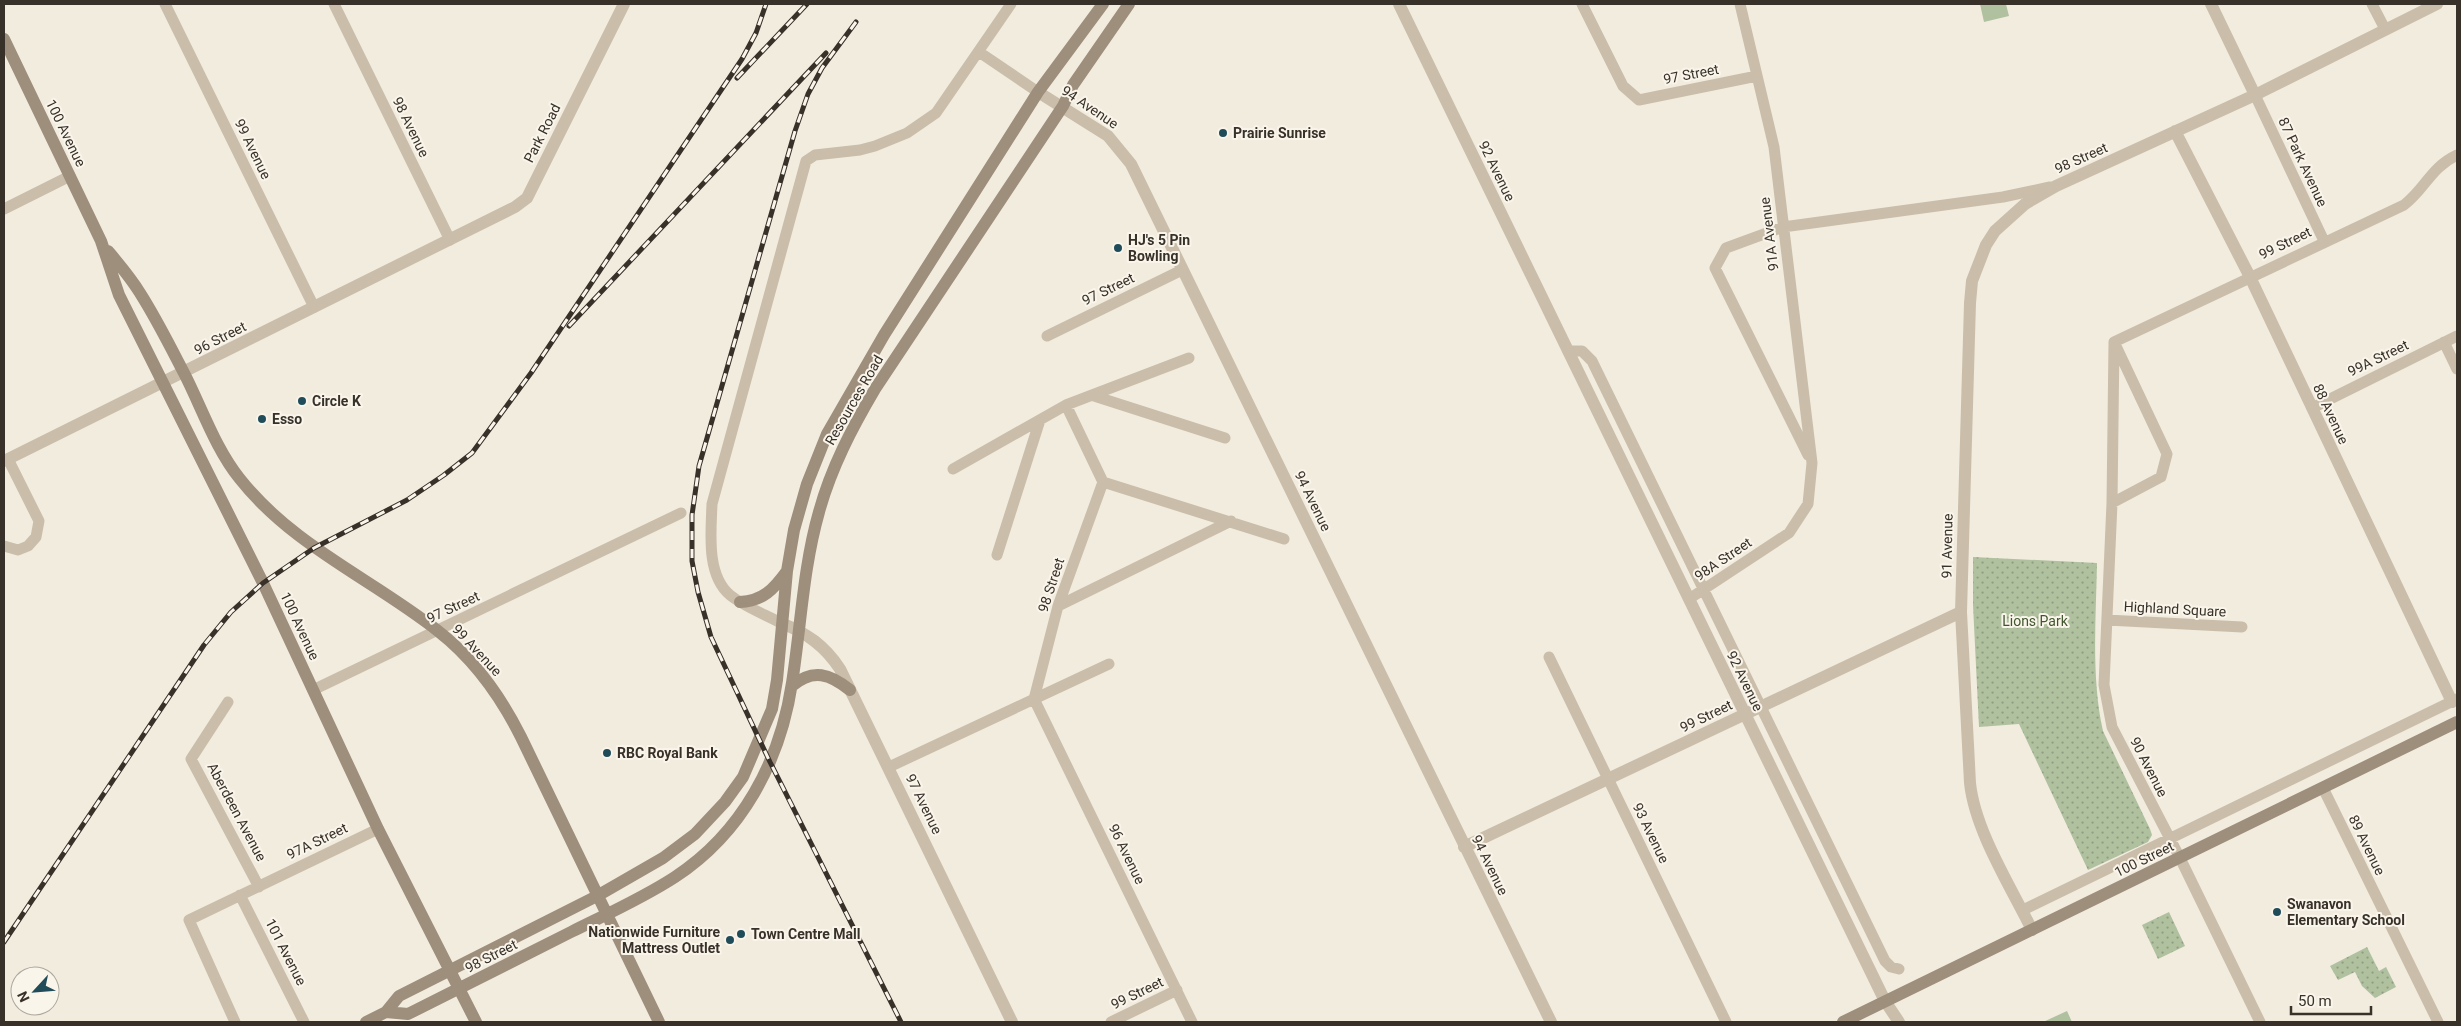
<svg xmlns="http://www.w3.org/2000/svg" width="2461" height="1026" viewBox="0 0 2461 1026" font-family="Roboto,sans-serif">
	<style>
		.grass { fill: url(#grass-dots) }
		.pitch { fill: #b0c19f }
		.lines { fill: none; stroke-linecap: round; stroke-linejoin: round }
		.minor { stroke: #cabeaa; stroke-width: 11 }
		.tertiary { stroke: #cabeaa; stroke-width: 12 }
		.secondary { stroke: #9e8e7c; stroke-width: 12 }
		.rail-casing { stroke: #38312a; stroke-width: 5 }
		.rail { stroke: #faf5eb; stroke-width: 3; stroke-dasharray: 9; stroke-linecap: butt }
		.poi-dot { fill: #204c59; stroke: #faf5eb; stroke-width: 2 }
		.labels { text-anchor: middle; stroke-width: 4; stroke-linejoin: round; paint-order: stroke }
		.street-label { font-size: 14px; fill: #38312a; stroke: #faf5eb }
		.poi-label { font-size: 14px; font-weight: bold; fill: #38312a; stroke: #faf5eb; text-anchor: start }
		.park-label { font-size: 14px; fill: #41562e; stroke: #faf5eb }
	</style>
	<defs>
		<pattern id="grass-dots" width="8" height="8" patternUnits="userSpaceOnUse" patternTransform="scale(1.25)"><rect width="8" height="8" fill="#b0c19f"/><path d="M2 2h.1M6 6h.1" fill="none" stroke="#909d82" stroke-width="1.8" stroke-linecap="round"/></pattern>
	</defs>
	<rect width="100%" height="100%" fill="#f2ecdf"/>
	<path class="grass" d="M1973 557 2097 563C2096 619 2091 677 2103 731L2150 829 2152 835 2148 842 2088 870 2019 724 1979 727 1973 605Z
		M2169 912 2185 946 2158 959 2142 925Z
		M2367 947 2379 971 2386 967 2396 987 2375 998 2362 986 2355 972 2338 980 2330 966Z"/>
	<path class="pitch" d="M1980 4H2006L2009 16 1984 22Z
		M2067 1011 2072 1022H2043Z"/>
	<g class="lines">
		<path class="minor" d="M165 4 314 307
			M334 4 450 240
			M1582 4 1623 86 1639 100 1757 76
			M2372 4 2385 29
			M979 52 1038 92
			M2255 95 2324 241
			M4 209 70 176
			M1047 336 1182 270
			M2114 342 2112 503 2104 685 2112 727 2180 858 2260 1022
			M2114 342 2404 205C2426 188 2430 168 2457 155
			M2444 342 2457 369
			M1568 351H1582L1592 361 1885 961 1891 967 1899 969
			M1094 396 1225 438
			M1066 405 1103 482 1284 539
			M2312 408 2457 336
			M1808 455 1715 268 1726 248 1783 227 2003 197 2050 187
			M953 469 1066 405 1189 358
			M2112 503 2161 477 2167 454 2116 346
			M4 546 18 550 28 546 36 537 39 521 8 459
			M997 555 1040 420
			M1689 599 1789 533 1808 504 1812 463 1774 147 1740 4
			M1058 606 1231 521
			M2107 620 2242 627
			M781 623C764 614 745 607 730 595 706 575 711 532 712 504L806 161 815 155 860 150 875 146 907 133 936 113 1011 4
			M1549 657 1726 1022
			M313 690 681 513
			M1034 699 1192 1022
			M1034 699 1058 606 1103 482
			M228 702 191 759 259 887
			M889 767 1109 664
			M2323 788 2438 1022
			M240 895 304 1022
			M2023 910 2457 699
			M235 1022 189 920 378 829
			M1111 1022 1177 990"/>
		<path class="tertiary" d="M1399 4 1885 1001 1899 1022
			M2211 4 2255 95
			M1038 92 1108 136 1131 164 1551 1022
			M2175 131 2250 277 2452 702
			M4 461 515 207 527 198 624 4
			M781 623C807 633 825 646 840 669L1012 1022
			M1464 847 1961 612
			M2032 930C2011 887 1975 831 1970 783L1961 612 1970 303 1972 281 1986 245 1995 231 2025 204 2056 186 2255 95 2437 4"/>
		<path class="secondary" d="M4 39 101 241 119 295 263 583 378 829 476 1022
			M108 251C119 264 131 278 140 293 156 318 170 346 184 373 202 408 215 448 240 479 293 546 372 579 438 631 474 659 501 697 521 737L659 1022
			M740 602C763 601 774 589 787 571
			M792 686C813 668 830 674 850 690
			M386 1012 408 1014C462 987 516 960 571 932 605 915 643 898 675 877 742 833 780 762 792 683 801 626 803 568 819 512 831 468 852 428 875 389L1063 106 1073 85 1129 4
			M366 1022 386 1012 399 996 597 896 663 858 695 834 725 802 743 777 772 709 777 680 787 571 794 530 807 484 827 434 884 335 1038 92 1103 4
			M1843 1022 2457 722"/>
		<defs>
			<path id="rail" d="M856 22 822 68 808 94 795 131 699 466 692 515V561L698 592 711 637 770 762 901 1022
				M737 78 807 4
				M569 326 826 53
				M4 942 204 645 231 612 263 583 314 548 407 500 444 475 472 453 531 373 742 59 756 33 766 4"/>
		</defs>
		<use href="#rail" class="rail-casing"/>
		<use href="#rail" class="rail"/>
	</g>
	<g class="poi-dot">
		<circle cx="1223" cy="133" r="5"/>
		<circle cx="1118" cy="248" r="5"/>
		<circle cx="302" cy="401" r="5"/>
		<circle cx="262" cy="419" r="5"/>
		<circle cx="607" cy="753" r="5"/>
		<circle cx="2277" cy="912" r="5"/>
		<circle cx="741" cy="934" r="5"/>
		<circle cx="730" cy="940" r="5"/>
	</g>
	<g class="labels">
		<g class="street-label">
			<text transform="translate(1691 74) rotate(-11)" y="5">97 Street</text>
			<text transform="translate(1090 107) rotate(34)" y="5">94 Avenue</text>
			<text transform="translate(411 127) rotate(64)" y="5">98 Avenue</text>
			<text transform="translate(66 133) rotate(64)" y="5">100 Avenue</text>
			<text transform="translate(542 133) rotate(-63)" y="5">Park Road</text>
			<text transform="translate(253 149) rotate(64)" y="5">99 Avenue</text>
			<text transform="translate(2081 158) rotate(-24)" y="5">98 Street</text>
			<text transform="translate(2303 162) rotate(65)" y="5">87 Park Avenue</text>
			<text transform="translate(1497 171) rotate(64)" y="5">92 Avenue</text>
			<text transform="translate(1769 234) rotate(-97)" y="5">91A Avenue</text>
			<text transform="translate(2285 243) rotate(-26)" y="5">99 Street</text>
			<text transform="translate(1108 289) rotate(-26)" y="5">97 Street</text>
			<text transform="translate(220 338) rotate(-27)" y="5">96 Street</text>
			<text transform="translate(2378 358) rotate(-26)" y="5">99A Street</text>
			<text transform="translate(854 400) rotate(-60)" y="5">Resources Road</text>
			<text transform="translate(2331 414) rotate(65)" y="5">88 Avenue</text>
			<text transform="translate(1313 501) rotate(64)" y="5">94 Avenue</text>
			<text transform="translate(1947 546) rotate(-89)" y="5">91 Avenue</text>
			<text transform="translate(1723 559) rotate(-34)" y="5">98A Street</text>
			<text transform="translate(1051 585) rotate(-72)" y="5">98 Street</text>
			<text transform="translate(453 607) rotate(-25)" y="5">97 Street</text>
			<text transform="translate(2175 609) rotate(3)" y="5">Highland Square</text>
			<text transform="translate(300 626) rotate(65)" y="5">100 Avenue</text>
			<text transform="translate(477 650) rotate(47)" y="5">99 Avenue</text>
			<text transform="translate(1745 681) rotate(64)" y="5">92 Avenue</text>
			<text transform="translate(1706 716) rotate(-26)" y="5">99 Street</text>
			<text transform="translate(2149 767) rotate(63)" y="5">90 Avenue</text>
			<text transform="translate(924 804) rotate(64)" y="5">97 Avenue</text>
			<text transform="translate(237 812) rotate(62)" y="5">Aberdeen Avenue</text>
			<text transform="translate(1651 833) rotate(64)" y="5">93 Avenue</text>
			<text transform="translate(317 841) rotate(-26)" y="5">97A Street</text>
			<text transform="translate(2367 845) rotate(64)" y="5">89 Avenue</text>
			<text transform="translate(1127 854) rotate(64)" y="5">96 Avenue</text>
			<text transform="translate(2144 859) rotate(-26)" y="5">100 Street</text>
			<text transform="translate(1490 865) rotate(64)" y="5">94 Avenue</text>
			<text transform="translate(286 952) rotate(63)" y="5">101 Avenue</text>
			<text transform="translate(491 956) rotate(-27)" y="5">98 Street</text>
			<text transform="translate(1137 993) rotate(-26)" y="5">99 Street</text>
		</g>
		<g class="poi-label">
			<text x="1233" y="138">Prairie Sunrise</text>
			<text x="1128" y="245">HJ's 5 Pin<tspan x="1128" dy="16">Bowling</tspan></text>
			<text x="312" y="406">Circle K</text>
			<text x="272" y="424">Esso</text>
			<text x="617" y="758">RBC Royal Bank</text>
			<text x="2287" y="909">Swanavon<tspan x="2287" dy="16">Elementary School</tspan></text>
			<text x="720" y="937" text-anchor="end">Nationwide Furniture<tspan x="720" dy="16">Mattress Outlet</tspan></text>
			<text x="751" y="939">Town Centre Mall</text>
		</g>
		<g class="park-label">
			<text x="2035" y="626">Lions Park</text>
		</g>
	</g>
	<rect width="2461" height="1026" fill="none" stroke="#38312a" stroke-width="10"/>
	<g transform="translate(35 991) rotate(244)"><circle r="24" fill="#faf5eb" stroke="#aca79e"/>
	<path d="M0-4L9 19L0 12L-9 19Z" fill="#204c59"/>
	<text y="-8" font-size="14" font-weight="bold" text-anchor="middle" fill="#38312a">N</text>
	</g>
	<path d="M2291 1006v8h80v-8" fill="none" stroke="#38312a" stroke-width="2.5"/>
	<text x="2298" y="1006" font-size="15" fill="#38312a" stroke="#faf5eb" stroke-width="4" paint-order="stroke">50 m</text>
</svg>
